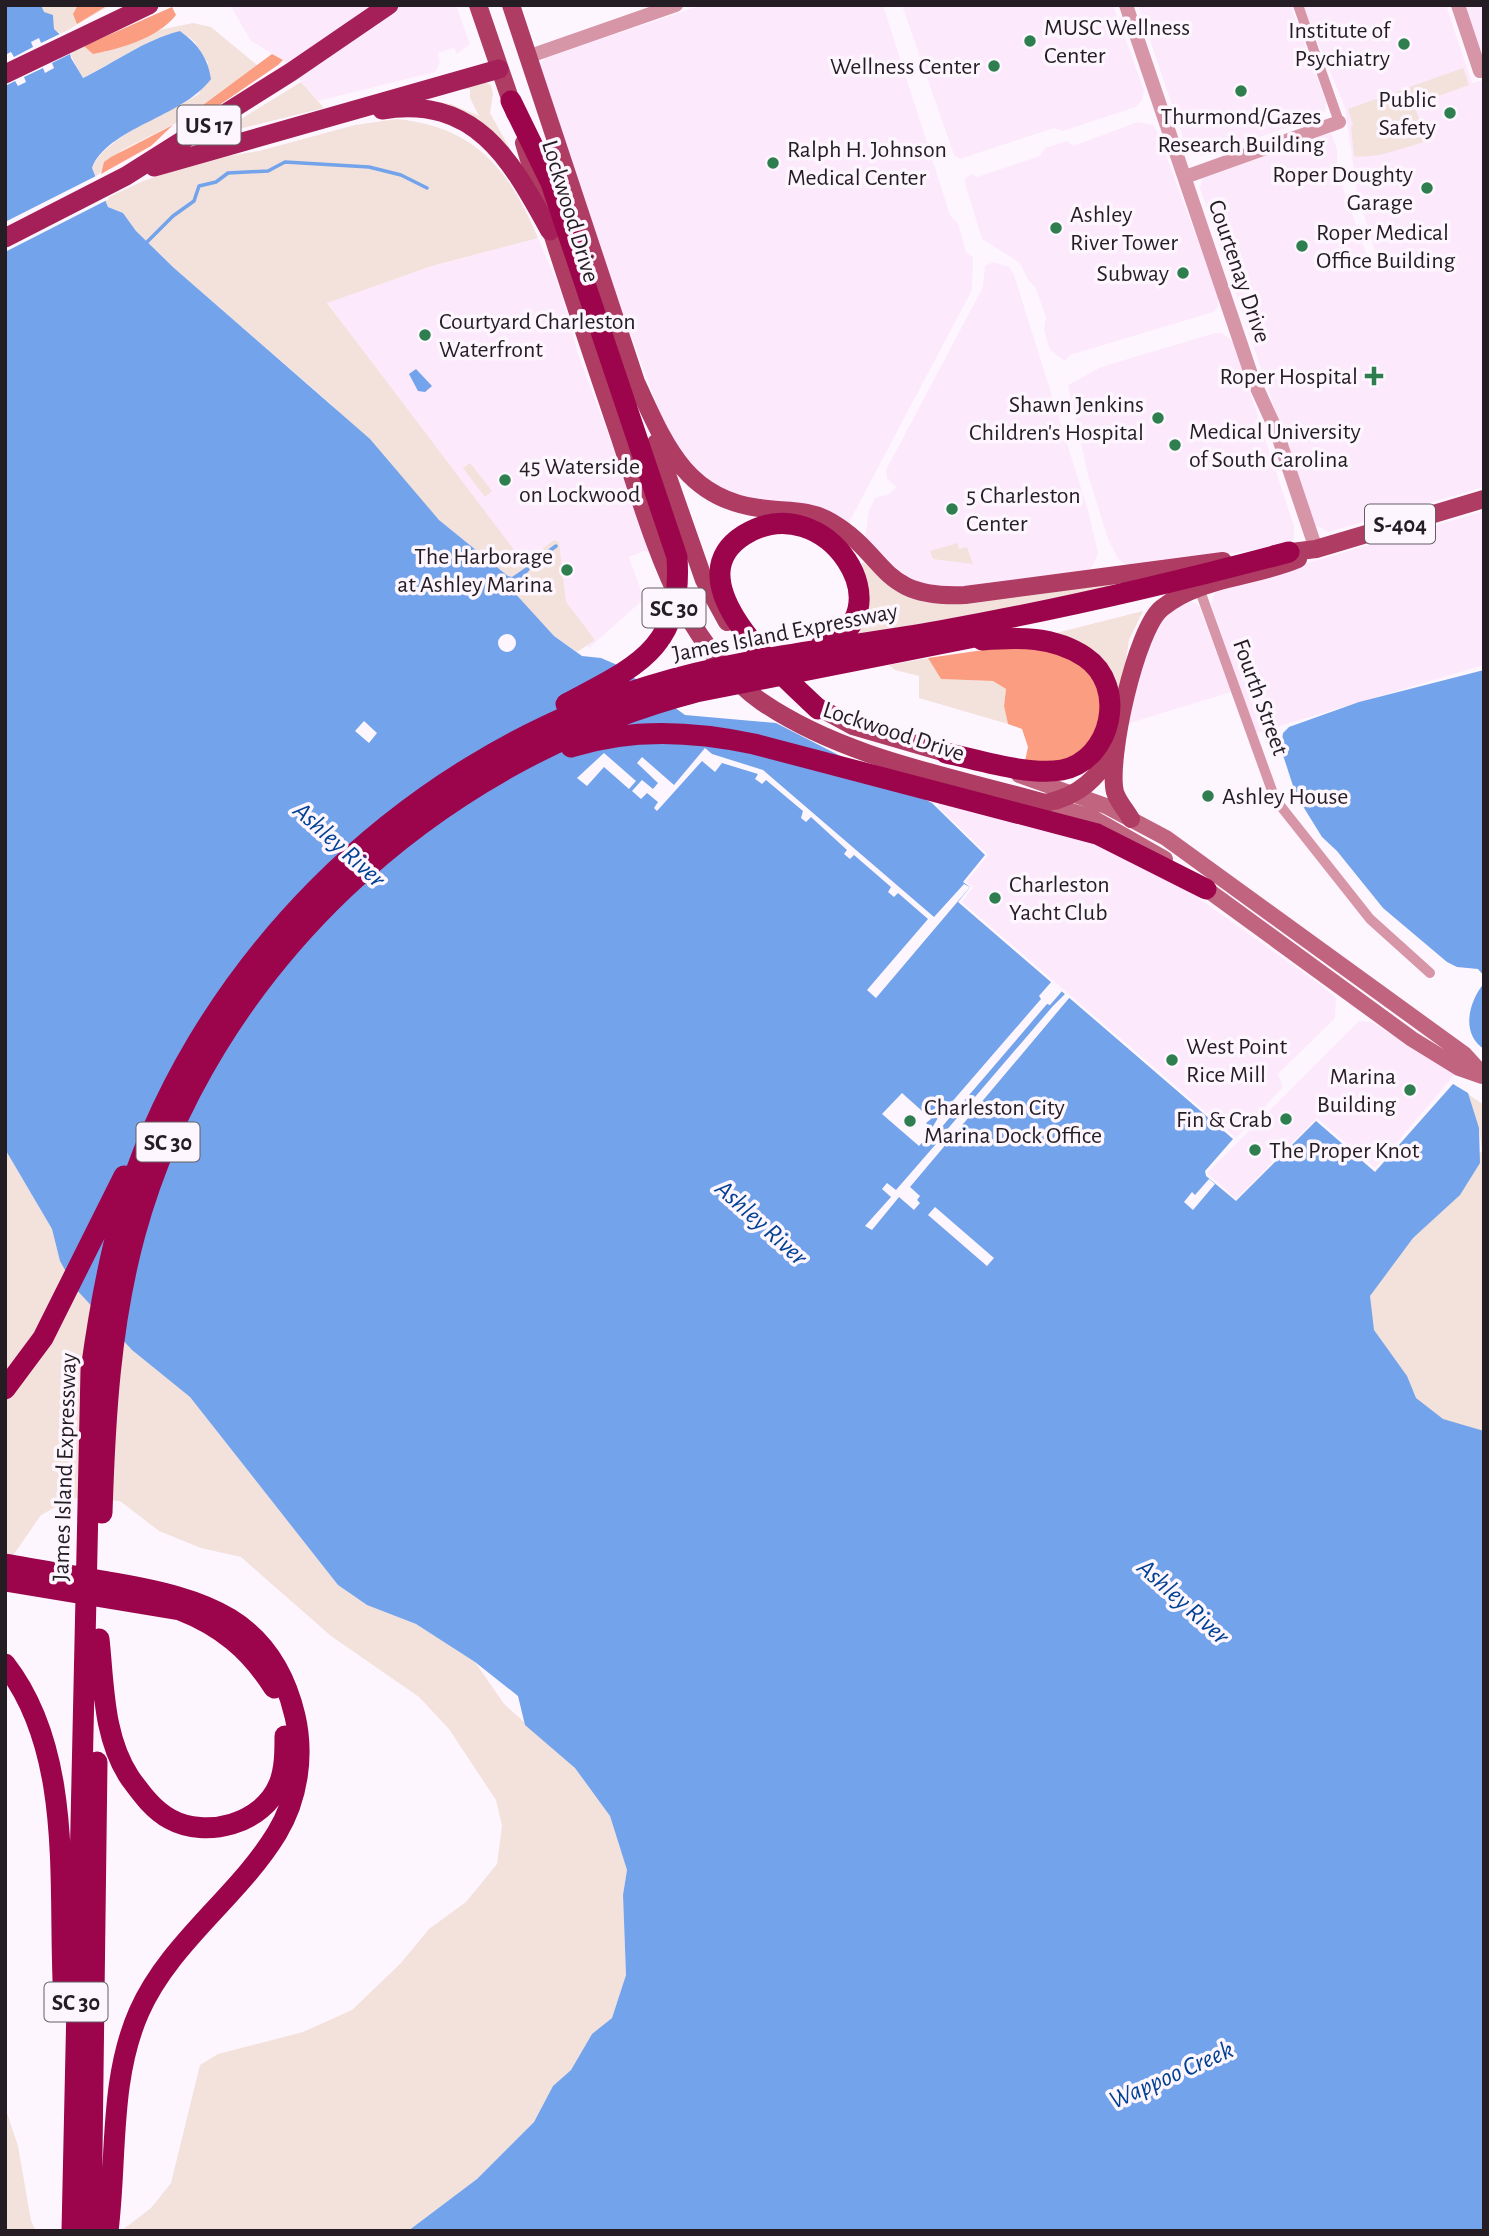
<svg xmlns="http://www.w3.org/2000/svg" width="1489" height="2236" viewBox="0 0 1489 2236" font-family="'Alegreya Sans',sans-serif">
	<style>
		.built { fill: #fde9fc }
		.green { fill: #f3e1db }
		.forest { fill: #fa9d81 }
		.water { fill: #73a3eb }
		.pier { fill: #fef6fe }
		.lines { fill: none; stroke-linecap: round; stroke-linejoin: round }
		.stream { stroke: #73a3eb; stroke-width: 3.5 }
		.minor { stroke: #d796a7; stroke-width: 10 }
		.tertiary { stroke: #d796a7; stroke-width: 14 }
		.secondary { stroke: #c1647f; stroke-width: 16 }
		.primary { stroke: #ae3c63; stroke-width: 18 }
		.trunk { stroke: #a52058; stroke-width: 19 }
		.motorway { stroke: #9c054c; stroke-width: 21 }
		.poi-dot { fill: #2f7e4f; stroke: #fef6fe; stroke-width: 2.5 }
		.labels { text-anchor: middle; stroke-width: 7; stroke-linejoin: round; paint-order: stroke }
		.shield { fill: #fef6fe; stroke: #655e65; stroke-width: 2 }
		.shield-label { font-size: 23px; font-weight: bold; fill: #241d23 }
		.poi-label { font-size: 24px; fill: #241d23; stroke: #fef6fe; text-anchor: start }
		.street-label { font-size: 24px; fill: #241d23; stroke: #fef6fe }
		.water-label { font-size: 26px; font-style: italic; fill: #014194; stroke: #fef6fe }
	</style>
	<rect width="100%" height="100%" fill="#fef6fe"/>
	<path class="built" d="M230 5H456L470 44 457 54 454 48 438 53 440 62 435 72 318 101 283 60 251 41Z
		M702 5H883L950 215 958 223 966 252 973 257 972 290 846 528 754 505 700 480 667 432 580 197 540 65 545 58Z
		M902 5H1113L1144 90 1142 100 1136 107 1063 131 1054 128 960 159 954 155Z
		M1138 5H1290L1326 102 1325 111 1321 116 1210 154 1200 156 1188 152Z
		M1303 5H1446L1472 83 1484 80V487L1329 532 1314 525 1200 188 1202 178 1331 133 1337 149V170L1370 265 1379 264 1357 192 1345 108Z
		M1464 5H1484V58H1482Z
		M1138 122 1153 125 1157 131 1218 295V307L1213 312 1070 355 1065 361 1050 350 1044 330 1046 317 1035 287 1028 280 1020 263 982 239 964 180 971 174 977 177 1040 156 1045 148 1067 141 1073 146Z
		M538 238 561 292 578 354 653 554 644 551 629 557 644 599 589 648 536 590 327 302 433 266Z
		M993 262 1009 267 1014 275 1088 510 1098 553 1092 567 1085 572 965 591 917 586 864 545 869 510 875 498 887 495 897 487 887 479 886 470 983 287 985 266Z
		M1215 333H1222L1233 341 1294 526V540L1269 548 1137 567 1126 565 1118 559 1108 539 1088 475 1068 385 1101 367Z
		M1484 511V665L1256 733 1211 604 1216 590Z
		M1193 602 1199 606 1231 692 1127 724 1143 652 1164 616 1182 605Z
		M939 799 1077 831 1169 877 1326 989 1336 998 1335 1018 1278 1074 1283 1087 1236 1138 962 902 973 887 966 882 988 855 938 807Z
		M1359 1021 1371 1022 1455 1074 1375 1168 1317 1118 1236 1199 1207 1173Z"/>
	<path class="green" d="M41 5H108L109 6 61 34 54 29 53 15 43 12Z
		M193 23 211 27 257 65 182 120 122 150 96 177 92 168C104 137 170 112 199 94L208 63 194 41 180 31C144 40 116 62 82 78L70 53 84 46 104 52 159 30Z
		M1463 68 1469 85 1414 105 1427 141C1403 148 1377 159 1354 156L1351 127 1353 125 1348 109Z
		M483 81 491 85 493 94 490 113 513 154 436 102 451 104 479 116 470 98V89L457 88Z
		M301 82 324 108 235 130 233 124Z
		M397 119C475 127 509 169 538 238L432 266 327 303 524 563 554 540 559 542 566 602 595 640 577 652 554 636 511 590 539 559 511 578 439 520 333 406 174 268 136 231 123 213 108 207 105 199 143 181 209 159 259 151 355 125Z
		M470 463 492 491 485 497 463 468Z
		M958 543 959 549 967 547 973 564 933 559 930 551Z
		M864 562 880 577 911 596 1167 575 1021 606 853 636 859 566Z
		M1143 611 1129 640 1121 693 1052 634Z
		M928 658 941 679 993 681 1006 689 1004 706 1008 724 919 698V676L895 670 889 665Z
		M958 902 1233 1139 1205 1171 1206 1176 1236 1201 1316 1121 1375 1172 1453 1084 1484 1105V1509L1274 1330 1482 1151 1479 1128 1296 1266 955 947Z
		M5 1149 52 1229 60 1261 132 1350 190 1397 338 1585 367 1605 416 1624 475 1662 504 1704 575 1768 610 1816 627 1870 623 1895 626 1975 612 2018 592 2034 571 2070 553 2086 534 2122 477 2179 408 2231H121L151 2208 171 2183 200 2065 218 2054 303 2032 352 2010 400 1964 429 1929 466 1902 497 1864 502 1826 496 1800 449 1729 419 1697 331 1636 241 1557 201 1548 159 1531 120 1501 72 1498 41 1515 5 1567Z
		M5 2107 18 2146 31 2221 36 2231H5Z"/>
	<path class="forest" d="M78 5H108L77 24 73 14Z
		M172 7 176 15C158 38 120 49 93 54L84 46Z
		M272 54 283 60 278 65 218 106 194 118 188 116Z
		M173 125 151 146 101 174 104 162 111 157Z
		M1004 647 1053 648 1090 670 1103 705 1091 742 1064 763 1025 761 1028 747 1022 729 1008 724 1004 706 1006 689 993 681 941 679 928 658Z"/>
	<path class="water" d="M5 5H41L44 12 53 15 54 29 67 41 71 58 83 78C116 62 144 40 180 31 198 44 208 58 211 79 183 117 107 128 92 168L108 207 123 213 136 231 174 268 370 439 439 520 508 576 512 577 541 557 512 590 554 636 582 656 601 658 615 664 685 715 776 723 932 803 985 855 963 882 970 887 958 902 1233 1139 1205 1171 1206 1176 1236 1201 1316 1121 1375 1172 1453 1084 1468 1093 1479 1128 1480 1163 1460 1195 1413 1238 1370 1296 1374 1330 1407 1376 1416 1398 1443 1419 1484 1431V2231H408L477 2179 534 2122 553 2086 571 2070 592 2034 612 2018 626 1975 623 1895 627 1870 610 1816 575 1768 525 1725 518 1696 475 1662 416 1624 367 1605 338 1585 190 1397 132 1350 75 1288 60 1261 52 1229 5 1149Z
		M416 369 432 386 425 392 418 391 409 374Z
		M1484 670V976L1478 969 1457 967 1447 962 1383 908 1337 851 1322 837 1296 795 1281 749 1283 733 1289 727 1359 702Z
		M1484 983V1049C1461 1034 1468 1003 1484 983Z"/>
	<path class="pier" d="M64 32 70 39 74 52 52 63 54 68 45 73 43 68 24 77 26 82 18 86 15 81 5 86V55L11 52 14 57 33 47 31 42 39 38 41 43Z
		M98 175 109 199 5 252V222Z
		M498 643a9 9 0 1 1 18 0a9 9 0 1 1-18 0Z
		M364 721 377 733 369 743 355 731Z
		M705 748 712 754 763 770 934 917 964 884 970 887 876 998 867 990 928 919 898 893 894 897 888 892 891 887 854 855 850 859 844 854 847 850 811 817 806 822 801 818 803 811 766 780 762 784 758 781 755 779 758 774 722 763 715 772 702 761 657 811 654 808 658 802 647 793 641 799 632 791 642 780 653 789 658 783 637 763 642 757 674 785Z
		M604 753 636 781 629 789 604 767 587 786 577 778Z
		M1052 981 1063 990 1050 1005 1047 1004 940 1129 945 1132 1053 1006 1066 993 1070 997 910 1187 920 1196 917 1200 920 1203 914 1210 899 1197 872 1230 865 1226 891 1197 882 1189 887 1183 896 1190 936 1144 927 1137 919 1146 882 1114 902 1093 931 1119 926 1123 932 1128 948 1101 951 1103 1041 999 1039 996Z
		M1209 1179 1215 1184 1193 1210 1184 1202 1192 1192 1195 1195Z
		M935 1207 994 1258 987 1266 928 1215Z"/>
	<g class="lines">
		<path class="stream" d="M147 242 173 216 194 201 199 186 216 182 228 173 268 171 285 162 369 167 401 175 427 188
			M541 557 556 546"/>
		<path class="minor" d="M1298 5 1339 122
			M1199 588 1275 799 1370 919 1430 973"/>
		<path class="tertiary" d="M1126 5 1252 377 1276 430 1316 549
			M1458 5 1480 71 1484 70
			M527 57 676 5
			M1185 177 1339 122"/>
		<path class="secondary" d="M1019 775 1106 806 1166 838 1464 1054 1484 1076
			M1045 803 1093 818 1165 859
			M1198 883 1412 1039 1459 1068 1482 1076"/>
		<path class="primary" d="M478 5 515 113
			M511 5 640 394
			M524 143C553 241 586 338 619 435 638 492 656 556 684 609 702 642 730 680 762 702 844 758 950 776 1045 803 1079 797 1099 777 1116 747
			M636 382C664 442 684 498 759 508 784 512 808 508 831 522 889 556 878 599 965 595L1223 561
			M656 443 704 580 727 622
			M1275 554 1316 549 1484 499
			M809 702 853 726 946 753
			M1131 819C1126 810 1118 802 1115 792 1107 760 1136 628 1162 608 1200 577 1254 578 1298 559"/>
		<path class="trunk" d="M5 74 149 5
			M382 110C476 95 511 160 550 231
			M154 167 499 69
			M5 238 126 176 291 72 389 5"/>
		<path class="motorway" d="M511 101 551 183 677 557C683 649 637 666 566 704
			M818 709C784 676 671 581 744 535 826 484 910 617 821 645
			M571 747C632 728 692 731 754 744L1097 834 1206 889
			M946 753C979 760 1029 776 1062 770 1112 760 1128 686 1085 657 1054 636 1018 637 982 640
			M5 1389 43 1338 124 1176
			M102 1513C105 1418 110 1326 135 1234 208 968 432 761 696 692L995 633
			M5 1564C42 1570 78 1577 115 1583 204 1599 272 1618 295 1716 304 1755 298 1798 277 1833 238 1897 170 1942 139 2012 109 2080 117 2159 108 2231
			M5 1581 180 1610C221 1626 250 1650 274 1688
			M99 1639C104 1685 103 1738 130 1778 141 1793 153 1810 170 1819 206 1839 263 1824 279 1784 285 1769 285 1752 285 1736
			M5 1664C76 1755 57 1892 64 2001
			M72 2231 91 1370C98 1320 106 1270 120 1221 191 970 400 762 649 686 743 657 842 648 939 631 1057 610 1173 583 1289 552
			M91 2231 97 1762"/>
	</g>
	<g class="poi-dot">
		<circle cx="1030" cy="41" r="7"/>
		<circle cx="1404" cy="44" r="7"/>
		<circle cx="994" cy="66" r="7"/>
		<circle cx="1241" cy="91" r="7"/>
		<circle cx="1450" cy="113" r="7"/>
		<circle cx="773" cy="163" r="7"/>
		<circle cx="1427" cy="188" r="7"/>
		<circle cx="1056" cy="228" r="7"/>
		<circle cx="1302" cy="246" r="7"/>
		<circle cx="1183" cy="273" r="7"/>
		<circle cx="425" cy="335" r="7"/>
		<path d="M1370.5 365.5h7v7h7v7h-7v7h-7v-7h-7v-7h7z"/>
		<circle cx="1158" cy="418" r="7"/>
		<circle cx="1175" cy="445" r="7"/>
		<circle cx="505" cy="480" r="7"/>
		<circle cx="952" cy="509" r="7"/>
		<circle cx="567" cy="570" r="7"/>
		<circle cx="1208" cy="796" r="7"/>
		<circle cx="995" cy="898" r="7"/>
		<circle cx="1172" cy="1060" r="7"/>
		<circle cx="1410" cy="1090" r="7"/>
		<circle cx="1286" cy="1119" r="7"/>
		<circle cx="910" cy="1121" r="7"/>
		<circle cx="1255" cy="1150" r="7"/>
	</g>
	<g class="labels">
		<g class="shield">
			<rect x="177.5" y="105.5" width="63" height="39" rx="5"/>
			<rect x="1365" y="504.5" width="70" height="39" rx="5"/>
			<rect x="642.5" y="588.5" width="63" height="39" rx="5"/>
			<rect x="136.5" y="1122.5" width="63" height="39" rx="5"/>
			<rect x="44.5" y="1982.5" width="63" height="39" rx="5"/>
		</g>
		<g class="shield-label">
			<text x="209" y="133">US 17</text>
			<text x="1400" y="532">S-404</text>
			<text x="674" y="616">SC 30</text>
			<text x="168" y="1150">SC 30</text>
			<text x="76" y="2010">SC 30</text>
		</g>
		<g class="poi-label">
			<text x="1044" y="35">MUSC Wellness<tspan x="1044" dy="28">Center</tspan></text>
			<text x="1390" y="38" text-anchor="end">Institute of<tspan x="1390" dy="28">Psychiatry</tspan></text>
			<text x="980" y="74" text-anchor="end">Wellness Center</text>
			<text x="1436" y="107" text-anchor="end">Public<tspan x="1436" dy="28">Safety</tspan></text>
			<text x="1241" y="124" text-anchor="middle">Thurmond/Gazes<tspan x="1241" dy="28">Research Building</tspan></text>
			<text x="787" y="157">Ralph H. Johnson<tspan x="787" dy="28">Medical Center</tspan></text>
			<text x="1413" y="182" text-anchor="end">Roper Doughty<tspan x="1413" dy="28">Garage</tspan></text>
			<text x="1070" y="222">Ashley<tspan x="1070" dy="28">River Tower</tspan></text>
			<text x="1316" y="240">Roper Medical<tspan x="1316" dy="28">Office Building</tspan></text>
			<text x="1169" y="281" text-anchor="end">Subway</text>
			<text x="439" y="329">Courtyard Charleston<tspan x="439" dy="28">Waterfront</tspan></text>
			<text x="1358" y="384" text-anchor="end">Roper Hospital</text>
			<text x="1144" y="412" text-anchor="end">Shawn Jenkins<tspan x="1144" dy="28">Children's Hospital</tspan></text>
			<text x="1189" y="439">Medical University<tspan x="1189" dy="28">of South Carolina</tspan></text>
			<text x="519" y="474">45 Waterside<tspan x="519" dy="28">on Lockwood</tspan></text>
			<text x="966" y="503">5 Charleston<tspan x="966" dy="28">Center</tspan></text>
			<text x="553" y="564" text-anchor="end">The Harborage<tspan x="553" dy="28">at Ashley Marina</tspan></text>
			<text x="1222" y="804">Ashley House</text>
			<text x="1009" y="892">Charleston<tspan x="1009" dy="28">Yacht Club</tspan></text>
			<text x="1186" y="1054">West Point<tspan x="1186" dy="28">Rice Mill</tspan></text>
			<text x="1396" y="1084" text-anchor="end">Marina<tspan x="1396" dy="28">Building</tspan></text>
			<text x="924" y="1115">Charleston City<tspan x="924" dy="28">Marina Dock Office</tspan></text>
			<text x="1272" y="1127" text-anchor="end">Fin &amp; Crab</text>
			<text x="1269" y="1158">The Proper Knot</text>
		</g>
		<g class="street-label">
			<text transform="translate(571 211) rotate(73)" y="8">Lockwood Drive</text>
			<text transform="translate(1240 271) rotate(71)" y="8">Courtenay Drive</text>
			<text transform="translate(785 632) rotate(-11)" y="8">James Island Expressway</text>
			<text transform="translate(1261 697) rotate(70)" y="8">Fourth Street</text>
			<text transform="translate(894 731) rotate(18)" y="8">Lockwood Drive</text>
			<text transform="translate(64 1467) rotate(-88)" y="8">James Island Expressway</text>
		</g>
		<g class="water-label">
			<text transform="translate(340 844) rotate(42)" y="9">Ashley River</text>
			<text transform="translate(762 1222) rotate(42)" y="9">Ashley River</text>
			<text transform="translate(1184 1601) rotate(42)" y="9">Ashley River</text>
			<text transform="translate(1171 2074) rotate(-24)" y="9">Wappoo Creek</text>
		</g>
	</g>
	<rect width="1489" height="2236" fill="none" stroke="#241d23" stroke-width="14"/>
</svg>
